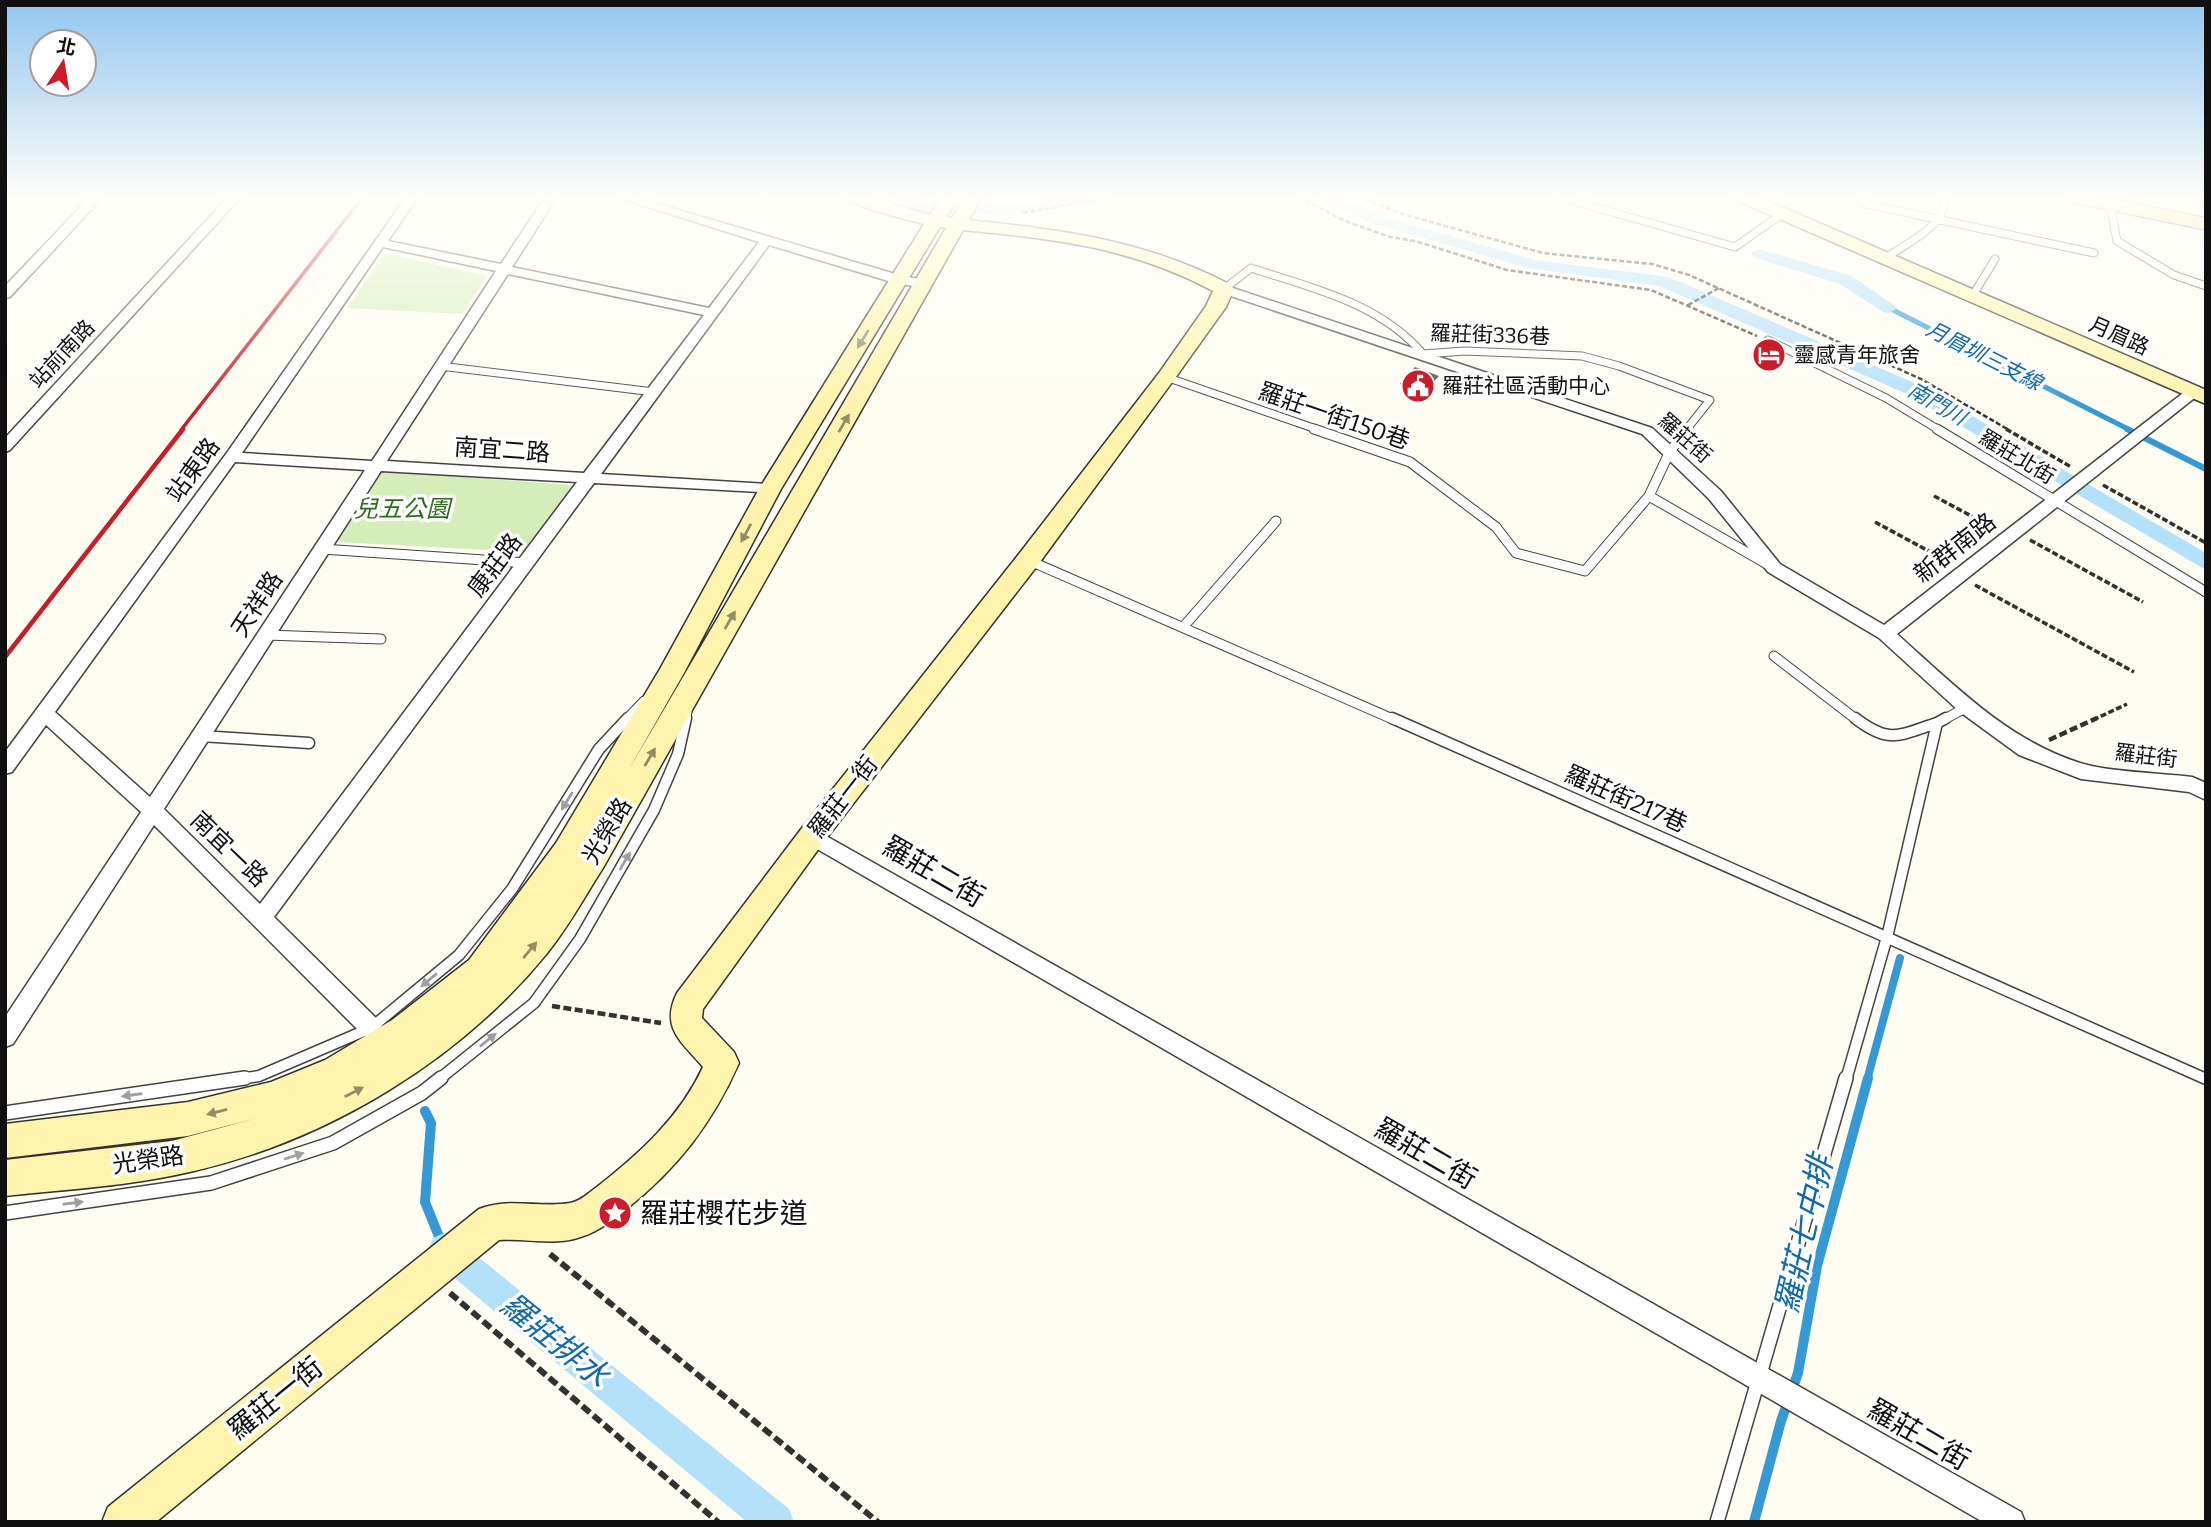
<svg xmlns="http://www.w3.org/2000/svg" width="2211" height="1527" viewBox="0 0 2211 1527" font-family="Bitter,'Noto Sans TC',serif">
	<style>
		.green { fill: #d5edb8 }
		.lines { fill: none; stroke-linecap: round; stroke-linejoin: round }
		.stream-far3 { stroke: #3599d6; stroke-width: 5 }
		.stream-far2 { stroke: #3599d6; stroke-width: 6 }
		.stream-far1 { stroke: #3599d6; stroke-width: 8 }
		.stream { stroke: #3599d6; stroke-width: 10 }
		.canal { fill: #b3e1fa; fill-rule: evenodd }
		.building { fill: #59504b }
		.lane-far3-casing { stroke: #434343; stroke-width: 9 }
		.lane-far2-casing { stroke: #434343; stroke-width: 11 }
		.lane-far1-casing { stroke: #434343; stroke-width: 13 }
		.lane-casing { stroke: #434343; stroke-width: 16 }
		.street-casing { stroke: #434343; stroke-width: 3 }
		.secondary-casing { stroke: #323232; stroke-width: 3 }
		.primary-casing { stroke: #212121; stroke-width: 2 }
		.path-far3 { stroke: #323232; stroke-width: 2.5; stroke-dasharray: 5 2.5; stroke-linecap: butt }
		.path-far2 { stroke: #323232; stroke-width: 3.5; stroke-dasharray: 6 2.5; stroke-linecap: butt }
		.path-far1 { stroke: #323232; stroke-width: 4.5; stroke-dasharray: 8 3.5; stroke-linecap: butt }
		.path { stroke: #323232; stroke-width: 6; stroke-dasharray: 10 4.5; stroke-linecap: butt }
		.lane-far3 { stroke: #fff; stroke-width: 7 }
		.lane-far2 { stroke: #fff; stroke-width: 9 }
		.lane-far1 { stroke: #fff; stroke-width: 10 }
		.lane { stroke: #fff; stroke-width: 13 }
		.street { fill: #fff; fill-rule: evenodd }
		.secondary { fill: #fff4ad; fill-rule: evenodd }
		.primary { fill: #ffd662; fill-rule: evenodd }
		.rail-far1 { stroke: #c91e29; stroke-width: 3.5 }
		.rail { stroke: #c91e29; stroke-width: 4.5 }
		.oneway { fill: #938d66 }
		.oneway2 { fill: #9f9f9f }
		.labels { text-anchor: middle; stroke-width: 7; stroke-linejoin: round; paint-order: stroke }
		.far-street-label { font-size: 21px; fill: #101010; stroke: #fff }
		.far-poi-label { font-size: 21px; fill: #101010; stroke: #fff; text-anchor: start }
		.far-water-label { font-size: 21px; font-style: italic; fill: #106aab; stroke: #fff }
		.street-label { font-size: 24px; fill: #101010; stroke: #fff }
		.park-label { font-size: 24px; font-style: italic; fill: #2d6d1b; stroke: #fff }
		.near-street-label { font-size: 28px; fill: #101010; stroke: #fff }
		.near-poi-label { font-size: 28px; fill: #101010; stroke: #fff; text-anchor: start }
		.near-water-label { font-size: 32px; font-style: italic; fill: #106aab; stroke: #fff }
	</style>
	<rect width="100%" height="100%" fill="#fffcf2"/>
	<path class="green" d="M384 253 487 276 462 314 348 308Z
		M382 471 572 485 526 552 337 542Z"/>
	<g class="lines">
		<path class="stream-far3" d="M1889 308 2130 430"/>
		<path class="stream-far2" d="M2127 429 2206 469"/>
		<path class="stream-far1" d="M1867 1080 1900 958"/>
		<path class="stream" d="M425 1111 431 1123 425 1202 444 1249
			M1754 1522 1781 1421 1798 1373 1817 1266 1868 1078"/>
		<path class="canal" d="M899 197H915L918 202 1004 206 1058 197H1092L1084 202 1004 216 913 211 908 209Z
			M1319 197H1340L1383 217 1535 260 1669 277 1919 385 2206 553V570L1905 393 1659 286 1528 268 1371 223Z
			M1759 249 1852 276 1898 308 1889 313 1883 312 1840 284 1753 257 1751 254 1753 251Z
			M444 1233 455 1238 789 1509 794 1522H747L433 1260 428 1249 433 1238Z"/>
	</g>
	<path class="building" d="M1415 367 1439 376 1424 393 1400 384Z"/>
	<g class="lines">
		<defs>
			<path id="lane-far3" d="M1559 197 1735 247 1782 214
				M1862 203 2094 253
				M2110 204 2117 241 2174 275 2206 286
				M1887 257C1909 242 1944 227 1946 197
				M1224 289 1251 268C1312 288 1380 303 1423 354L1465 351 1582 356 1619 366 1710 400 1686 430
				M1973 295 1995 259
				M1768 340 1886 398 1939 430
				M440 366 654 392
				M1166 377 1319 430"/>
			<path id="lane-far2" d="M1314 429 1410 462 1496 527 1516 553 1585 571 1649 496 1670 451 1688 429
				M1937 429 2206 592
				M1649 496 1767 564
				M322 549 528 563
				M1028 560 1395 720
				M1184 626 1276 521
				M266 635 381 639
				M1774 656 1857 720
				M626 720 644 701
				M685 720 687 712
				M1943 720 1967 707"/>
			<path id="lane-far1" d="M1392 718 2206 1079
				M1855 718C1890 745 1899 735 1937 723
				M200 736 309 743
				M233 1080 259 1076 371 1028 459 955 512 889 599 749 628 718
				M438 1080 534 1003 580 939 654 810 678 754 686 718
				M1846 1080 1887 937 1937 723 1946 718"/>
			<path id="lane" d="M5 1113 245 1078
				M5 1213 211 1183 333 1143 422 1093 441 1078
				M1717 1522 1846 1078"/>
			<path id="street" d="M90 197H103L10 297 5 298V286Z
				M228 197H241L10 450 5 452V438Z
				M406 197H418L388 241 501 264 545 197H557L512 267 709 308 759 242 616 197H635L902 276 930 281 932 284 925 288 895 283 769 245 601 474 770 484 776 485 778 489 776 493 594 483 274 917 379 1021 382 1028 379 1035 371 1038 363 1035 154 825 13 1044 5 1047V1017L141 812 46 725 12 772 5 774V752L226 454ZM383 247 496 271 372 461 242 453ZM508 274 704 315 584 473 387 461ZM235 462 365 470 150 797 55 712ZM381 471 577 482 260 904 164 809Z
				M1224 285 1652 428 1721 491 1780 564 1884 625 2187 390H2197L2199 393 2197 396 1897 634C1953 684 2007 740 2080 763 2109 772 2160 773 2192 777L2206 783V800L2189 792 2081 779 2019 755 1960 712 1879 638 1768 572 1709 499 1642 434 1219 292V286Z
				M812 828 2021 1512 2025 1522H1983L805 842 802 836 805 830Z"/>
			<path id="secondary" d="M846 197H870L930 215 941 197H959L946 217 952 218 964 197H982L969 220C1064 230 1145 240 1231 285L1234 289 1226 307 1173 381 1037 566 822 844 703 1009 702 1018 734 1052 739 1063C712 1124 677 1169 625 1210 609 1223 595 1234 574 1239 550 1245 524 1238 499 1240L156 1522H102L108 1507 479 1209C508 1197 539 1208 570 1203 581 1201 588 1193 597 1187 640 1153 680 1117 703 1067 681 1041 660 1028 677 993L802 828 1019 554 1159 373 1206 306 1213 291C1131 247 1054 239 963 230L603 868C585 896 569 926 548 952 461 1060 328 1140 194 1171 132 1186 68 1189 5 1196V1160L172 1141 257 1118 188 1136 5 1158V1124L188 1102 271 1082 325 1060 392 1020 469 960 556 843 660 669 759 489 924 224 875 211 849 201ZM940 227 946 228 628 771 684 673 781 489Z
				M1735 197H1759L2206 390V404L1738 201Z"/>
			<path id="primary" d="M2064 197H2103L2206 218V230L2074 203 2067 201Z"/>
		</defs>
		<use href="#lane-far3" class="lane-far3-casing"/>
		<use href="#lane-far2" class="lane-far2-casing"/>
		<use href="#lane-far1" class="lane-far1-casing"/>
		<use href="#lane" class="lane-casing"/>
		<use href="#street" class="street-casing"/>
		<use href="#secondary" class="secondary-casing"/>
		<use href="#primary" class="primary-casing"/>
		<path class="path-far3" d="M1299 197 1345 221 1390 237 1415 241 1507 270 1651 290 1757 336
			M1358 197 1406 215 1543 253 1652 264 1689 275 1921 379 2009 430
			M1023 213 1112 197
			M1688 305 1719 288"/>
		<path class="path-far2" d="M2006 429 2071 467
			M2103 485 2206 543
			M1934 496 1992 527
			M1875 522 1947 561
			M2030 540 2143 602
			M1975 585 2134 672
			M2093 720 2127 704"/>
		<path class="path-far1" d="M2049 740 2097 718
			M552 1006 661 1023"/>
		<path class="path" d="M550 1254 878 1522
			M450 1293 718 1522"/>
		<use href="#lane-far3" class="lane-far3"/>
		<use href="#lane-far2" class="lane-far2"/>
		<use href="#lane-far1" class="lane-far1"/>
		<use href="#lane" class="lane"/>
		<use href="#street" class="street"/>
		<use href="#secondary" class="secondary"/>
		<use href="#primary" class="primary"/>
		<path class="rail-far1" d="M181 430 363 197"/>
		<path class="rail" d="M5 657 183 429"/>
	</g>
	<defs><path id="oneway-solid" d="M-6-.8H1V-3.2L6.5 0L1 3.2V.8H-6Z" transform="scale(1.75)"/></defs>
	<g class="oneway">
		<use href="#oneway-solid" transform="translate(863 339) rotate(122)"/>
		<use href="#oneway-solid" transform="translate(844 423) rotate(-60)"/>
		<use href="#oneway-solid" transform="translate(746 533) rotate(118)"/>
		<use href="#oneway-solid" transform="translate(730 620) rotate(-60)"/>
		<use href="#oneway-solid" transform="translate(650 757) rotate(-60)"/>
		<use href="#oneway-solid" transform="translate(530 950) rotate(-50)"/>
		<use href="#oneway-solid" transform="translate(354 1092) rotate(-27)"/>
		<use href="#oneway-solid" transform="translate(217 1112) rotate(166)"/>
	</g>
	<g class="oneway2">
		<use href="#oneway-solid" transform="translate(567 801) rotate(122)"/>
		<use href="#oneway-solid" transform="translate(625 861) rotate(-60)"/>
		<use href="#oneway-solid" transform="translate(429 980) rotate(140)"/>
		<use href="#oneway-solid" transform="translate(488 1040) rotate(-39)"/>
		<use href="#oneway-solid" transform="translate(132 1095) rotate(172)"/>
		<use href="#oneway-solid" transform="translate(294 1156) rotate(-18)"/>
		<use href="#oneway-solid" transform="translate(73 1203) rotate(-8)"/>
	</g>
	<linearGradient id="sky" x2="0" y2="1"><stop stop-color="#93c6ef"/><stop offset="0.48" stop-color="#fffef9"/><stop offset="1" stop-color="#fffef9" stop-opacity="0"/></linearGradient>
	<rect width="2211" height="411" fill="url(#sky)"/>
	<defs>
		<symbol id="hotel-disc" viewBox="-11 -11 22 22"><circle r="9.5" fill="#c91e29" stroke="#fff"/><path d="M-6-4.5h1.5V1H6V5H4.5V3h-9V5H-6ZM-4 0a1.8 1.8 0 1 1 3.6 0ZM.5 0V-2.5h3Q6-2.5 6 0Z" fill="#fff"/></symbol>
		<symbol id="civic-disc" viewBox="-11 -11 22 22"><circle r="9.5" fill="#c91e29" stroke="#fff"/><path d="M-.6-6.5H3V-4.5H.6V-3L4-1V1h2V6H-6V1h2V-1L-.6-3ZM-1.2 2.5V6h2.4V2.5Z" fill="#fff"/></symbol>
		<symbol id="sight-disc" viewBox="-11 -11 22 22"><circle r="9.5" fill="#c91e29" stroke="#fff"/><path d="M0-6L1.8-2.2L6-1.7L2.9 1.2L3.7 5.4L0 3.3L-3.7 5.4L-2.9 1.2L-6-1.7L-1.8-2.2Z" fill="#fff"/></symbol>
	</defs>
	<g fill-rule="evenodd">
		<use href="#hotel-disc" x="1750" y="336" width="38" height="38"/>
		<use href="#civic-disc" x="1399" y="367" width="38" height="38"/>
		<use href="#sight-disc" x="596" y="1194" width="38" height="38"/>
	</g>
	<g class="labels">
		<g class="far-street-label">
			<text transform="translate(1490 335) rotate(2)" y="7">羅莊街336巷</text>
			<text transform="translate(2119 336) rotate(24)" y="7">月眉路</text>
			<text transform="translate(62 354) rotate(-47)" y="7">站前南路</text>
			<text transform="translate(1685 438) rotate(41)" y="7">羅莊街</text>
			<text transform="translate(2017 457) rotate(31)" y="7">羅莊北街</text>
			<text transform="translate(2146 756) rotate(7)" y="7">羅莊街</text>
		</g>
		<g class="far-poi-label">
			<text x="1794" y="362">靈感青年旅舍</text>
			<text x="1442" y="393">羅莊社區活動中心</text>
		</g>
		<g class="far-water-label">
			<text transform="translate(1984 356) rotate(27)" y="7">月眉圳三支線</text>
			<text transform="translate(1937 404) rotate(30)" y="7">南門川</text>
		</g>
		<g class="street-label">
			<text transform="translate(1334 416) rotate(19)" y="8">羅莊一街150巷</text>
			<text transform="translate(502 450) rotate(4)" y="8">南宜二路</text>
			<text transform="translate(193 470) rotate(-54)" y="8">站東路</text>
			<text transform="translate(1955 548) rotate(-38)" y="8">新群南路</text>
			<text transform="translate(495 565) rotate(-53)" y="8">康莊路</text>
			<text transform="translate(257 604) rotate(-57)" y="8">天祥路</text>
			<text transform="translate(843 797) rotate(-52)" y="8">羅莊一街</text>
			<text transform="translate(1626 799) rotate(24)" y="8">羅莊街217巷</text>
			<text transform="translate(607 831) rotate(-59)" y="8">光榮路</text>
			<text transform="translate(229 849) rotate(44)" y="8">南宜一路</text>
			<text transform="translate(148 1160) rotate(-8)" y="8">光榮路</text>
		</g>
		<g class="park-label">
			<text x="402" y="517">兒五公園</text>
		</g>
		<g class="near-street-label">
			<text transform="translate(934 871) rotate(30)" y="10">羅莊二街</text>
			<text transform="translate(1426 1153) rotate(30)" y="10">羅莊二街</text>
			<text transform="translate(275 1398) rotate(-39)" y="10">羅莊一街</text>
			<text transform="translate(1919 1434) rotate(30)" y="10">羅莊二街</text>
		</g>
		<g class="near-poi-label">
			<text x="640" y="1223">羅莊櫻花步道</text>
		</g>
		<g class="near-water-label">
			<text transform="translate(1804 1234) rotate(-77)" y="11">羅莊七中排</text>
			<text transform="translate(555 1340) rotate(39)" y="11">羅莊排水</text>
		</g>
	</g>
	<rect width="2211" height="1527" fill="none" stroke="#101010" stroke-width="14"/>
	<g transform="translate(63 63) rotate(12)"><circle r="33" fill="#ffffff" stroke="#9f9f9f" stroke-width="2"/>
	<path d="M0-5L12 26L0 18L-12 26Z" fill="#c91e29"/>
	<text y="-10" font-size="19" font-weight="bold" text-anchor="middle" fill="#101010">北</text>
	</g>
</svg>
